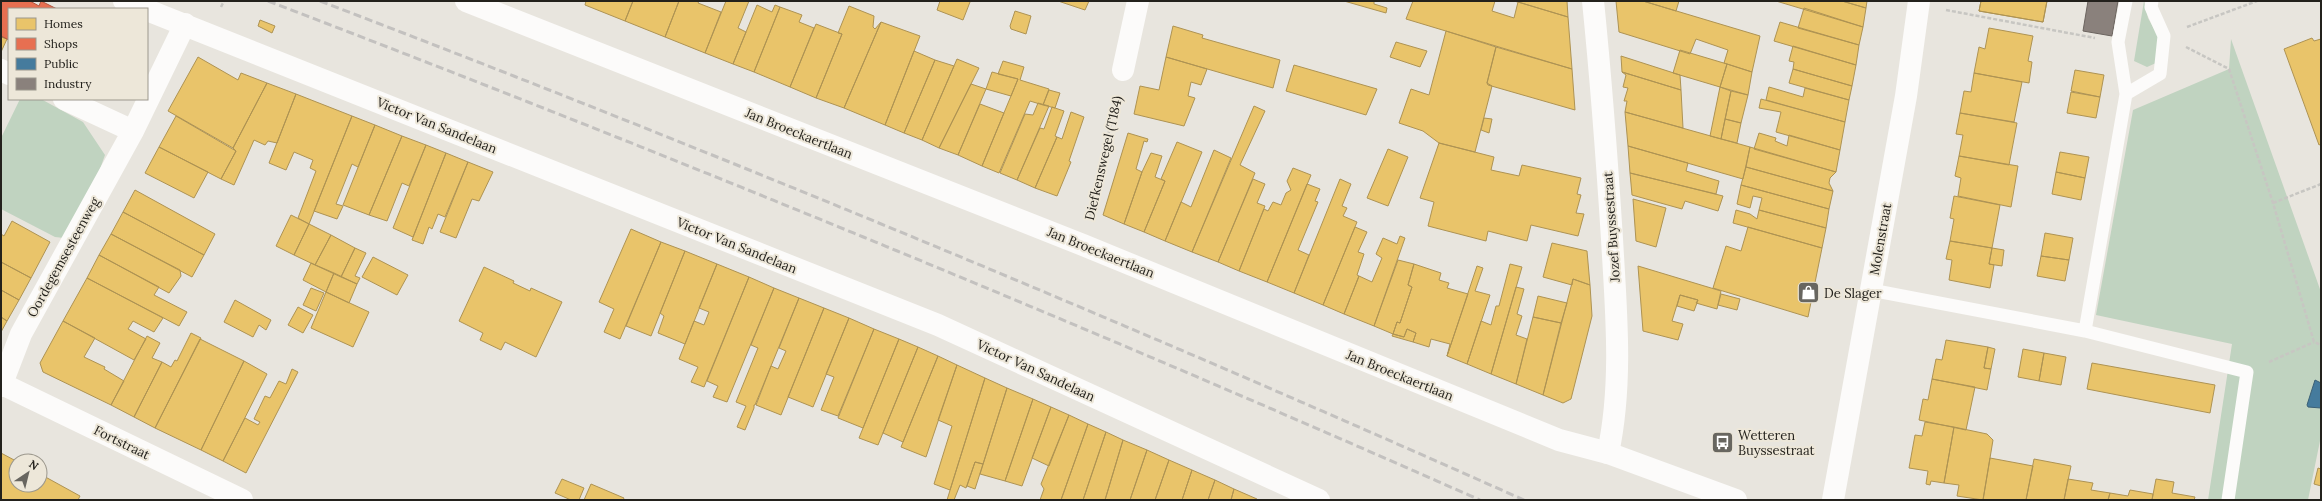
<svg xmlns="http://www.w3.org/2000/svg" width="2322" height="501" viewBox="0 0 2322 501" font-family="Lora,serif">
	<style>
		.green { fill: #c0d3c0 }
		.homes { fill: #e9c46a; stroke: #ae9353 }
		.shops { fill: #e76f51; stroke: #ac5841 }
		.public { fill: #457b9d; stroke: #3b6076 }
		.industry { fill: #8a817c; stroke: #6b645f }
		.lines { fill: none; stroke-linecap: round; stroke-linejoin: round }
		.path { stroke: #c7c6c2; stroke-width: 2.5; stroke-dasharray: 4 2; stroke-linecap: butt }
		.service { stroke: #fcfbfa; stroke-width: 13 }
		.minor { stroke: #fcfbfa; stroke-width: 22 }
		.tertiary { stroke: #fcfbfa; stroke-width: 22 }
		.secondary { stroke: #fcfbfa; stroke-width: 22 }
		.rail { stroke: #c3c1bf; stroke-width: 3; stroke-dasharray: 8 4; stroke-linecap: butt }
		.labels { text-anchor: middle; stroke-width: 4; stroke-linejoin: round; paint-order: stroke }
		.street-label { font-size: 13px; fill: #23211c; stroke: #ede7d9 }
		.poi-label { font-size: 13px; fill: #23211c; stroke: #ede7d9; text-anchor: start }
	</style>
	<rect width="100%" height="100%" fill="#e8e5de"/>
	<path class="green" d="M2144 1 2148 18 2163 45 2156 63 2147 67 2134 61Z
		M2231 39 2321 292V436L2308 500H2208L2232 344 2096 315 2133 110 2229 69Z
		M20 99H41L83 122 105 155 94 186 64 238 55 237 1 209V138Z"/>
	<path class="homes" d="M586 1H633L625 21 585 5Z
		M633 1H679L665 37 625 21Z
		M679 1H699L698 3 721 12 705 53 665 37Z
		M726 1H749L738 28 746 32 733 64 705 53Z
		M940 1H968L970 2 963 20 937 10Z
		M1058 1H1089L1085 10Z
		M1344 1H1374V4L1387 8 1386 13Z
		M1413 1H1495L1492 11 1514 18 1518 2 1568 17 1572 69 1406 19Z
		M1513 1H1567L1568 17 1518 2Z
		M1616 1H1643L1760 36 1752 72 1724 63 1728 50 1696 39 1690 54 1619 32Z
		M1643 1H1679L1676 11Z
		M1776 1H1842L1866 8 1863 27Z
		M1842 1H1867L1866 8Z
		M1981 1H2047L2043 22 1979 11Z
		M1981 1H2047L2043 22 1979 11Z
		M757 5 772 12 775 5 780 7 754 72 733 64Z
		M849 6 874 16 873 27 875 29 881 22 844 108 816 98 842 34 838 33Z
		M780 7 802 15 799 22 814 28 790 87 754 72Z
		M1804 8 1863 27 1859 45 1798 28Z
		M1015 11 1031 16 1026 34 1011 29 1010 26Z
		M260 20 275 26 272 33 258 26Z
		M881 22 920 36 885 125 844 108Z
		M1780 22 1859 45 1856 65 1774 41Z
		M816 24 842 34 816 98 790 87Z
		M1173 26 1203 35 1202 38 1280 60 1273 88 1166 57Z
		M1989 28 2033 36 2028 61 2032 62 2029 83 1974 73 1979 47 1985 49Z
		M1446 31 1496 47 1487 83 1492 86 1475 152 1439 143 1423 131 1399 123 1411 89 1429 95Z
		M1 37 7 39 1 52Z
		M2312 38 2314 41 2321 39V144L2319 145 2284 49Z
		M1396 42 1427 51 1420 67 1390 57Z
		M1793 46 1856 65 1852 86 1793 69 1794 62 1789 61Z
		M1496 47 1572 69 1575 110 1488 85 1487 83Z
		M1680 50 1727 64 1720 87 1673 73Z
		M914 51 935 60 904 133 885 125Z
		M1621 56 1680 75 1681 90 1622 72Z
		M198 57 238 80 241 73 267 83 233 148 168 111Z
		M1166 57 1207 69 1201 85 1191 82 1188 96 1195 98 1184 126 1134 114 1140 86 1159 90Z
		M957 59 979 68 939 148 922 140Z
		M935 60 954 66 922 140 904 133Z
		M1003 61 1024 67 1020 80 1049 89 1043 105 1030 101 999 173 982 166 1018 79 998 74Z
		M1727 64 1752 72 1748 95 1720 87Z
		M1294 65 1377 89 1366 115 1286 91Z
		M1793 69 1852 86 1849 100 1789 83Z
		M2075 70 2104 75 2100 97 2071 91Z
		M992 72 1018 79 1011 96 986 89Z
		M1622 72 1681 90 1683 128 1625 112 1627 101H1624L1628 88 1623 87 1626 75Z
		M1974 73 2022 82 2014 122 1960 113 1964 91 1971 92Z
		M267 83 296 94 277 143 268 141 265 145 254 140 234 185 221 179 236 151 233 148Z
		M971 84 986 89 958 155 939 148Z
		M1720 87 1731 91 1721 139 1710 136Z
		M1769 87 1803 97 1805 88 1849 100 1845 122 1766 100Z
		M1049 90 1060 93 1055 108 1043 105Z
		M1731 91 1748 95 1741 123 1725 119Z
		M2071 92 2100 97 2096 118 2067 113Z
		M296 94 352 116 309 224 298 218 316 171 310 168 313 160 294 152 286 170 269 163Z
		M1761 99 1845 122 1840 150 1776 132 1781 112 1759 108Z
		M1038 103 1049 106 1017 180 1000 173 1025 114 1033 115Z
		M980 104 1004 113 982 166 958 155Z
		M1254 106 1265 111 1240 165 1255 173 1218 262 1192 252Z
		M1052 107 1064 111 1055 136 1057 137 1035 188 1017 180 1040 128 1044 129Z
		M1071 112 1084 117 1069 161 1071 162 1057 196 1035 188 1057 137 1062 139Z
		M1625 112 1750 147 1743 179 1628 146Z
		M1960 113 2017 123 2009 165 1959 156 1963 135 1956 134Z
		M176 116 236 151 221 179 159 147Z
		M352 116 375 125 358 167 352 164 336 204 343 206 337 219 314 211Z
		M1484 118 1492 119 1489 133 1481 130Z
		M1725 119 1741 123 1737 143 1721 139Z
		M375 125 402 136 369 215 343 205Z
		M1128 133 1148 139 1147 142 1144 141 1136 169 1142 172 1124 224 1103 215Z
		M1759 133 1776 138 1775 141 1787 146 1789 135 1840 150 1836 172 1754 149Z
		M402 136 426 145 409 186 402 183 387 221 369 215Z
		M1177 142 1202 152 1165 241 1144 232 1165 181 1161 179Z
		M1439 143 1494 157 1491 170 1519 176 1522 165 1581 178 1577 194 1581 195 1576 213 1584 214 1578 236 1531 225 1527 241 1488 231 1486 241 1428 226 1434 202 1420 198Z
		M426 145 446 153 413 237 393 228Z
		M1628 146 1688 163 1686 171 1719 181 1716 194 1630 173Z
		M159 147 208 172 194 198 145 173Z
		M1750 147 1836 172 1830 178 1829 183 1833 191 1746 167Z
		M1388 149 1408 157 1388 206 1367 198Z
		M1214 150 1231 158 1192 252 1165 241 1181 202 1191 207Z
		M2060 152 2089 157 2085 178 2056 172Z
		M446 153 468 162 445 217 438 214 432 229 429 227 423 244 412 240Z
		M1151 153 1162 156 1155 177 1165 181 1144 232 1124 224 1142 172Z
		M1959 156 2018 166 2011 207 1958 196 1961 178 1955 176Z
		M468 162 493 172 479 201 472 199 456 238 440 232Z
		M1746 167 1833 191 1829 209 1741 185Z
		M1293 168 1311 175 1267 282 1239 271 1264 209 1268 211 1273 202 1281 205 1286 193 1291 190 1287 181Z
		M2056 172 2085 178 2081 200 2052 194Z
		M1630 173 1723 196 1718 211 1685 201 1682 209 1632 195Z
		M1253 179 1265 184 1257 203 1265 206 1239 271 1218 262Z
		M1340 179 1351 184 1342 206 1347 208 1343 216 1357 222 1323 305 1294 293Z
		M1307 184 1320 189 1315 201 1318 202 1298 250 1309 255 1294 293 1267 282Z
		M1741 185 1829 209 1826 228 1759 210 1762 198 1753 196 1750 208 1737 204Z
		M135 190 215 234 204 255 123 212Z
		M1954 196 2000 205 1992 248 1950 241 1954 219 1950 218Z
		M1633 199 1666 208 1656 247 1636 241Z
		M1736 210 1750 214 1757 219 1759 210 1826 228 1822 248 1733 223Z
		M123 212 204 255 192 277 111 234Z
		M291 215 309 224 294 255 276 246Z
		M12 221 50 242 31 278 1 262V234L4 236Z
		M309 224 331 235 315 265 294 255Z
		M1355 227 1367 232 1358 252 1364 254 1357 275 1359 276 1344 314 1323 305Z
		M1748 227 1822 248 1808 317 1713 288 1726 246 1741 251Z
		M631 229 661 242 620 339 604 332 614 309 599 302Z
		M2045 233 2073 238 2069 260 2041 256Z
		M111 234 180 270 181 276 169 293 99 255Z
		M331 235 355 248 341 277 315 265Z
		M1400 236 1405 238 1374 326 1344 314 1359 276 1372 282 1382 258 1376 254 1383 238 1397 244Z
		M1950 241 1992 248 1989 264 1994 265 1990 288 1949 280 1952 260 1946 259Z
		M661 242 685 251 651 336 626 326Z
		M1552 243 1587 251 1590 285 1573 279 1572 285 1543 277Z
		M355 248 366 253 355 276 360 278 357 284 341 277Z
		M1992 248 2004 250 2002 266 1989 264Z
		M685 251 717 264 685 344 658 333 664 316 660 313Z
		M99 255 159 287 154 295 187 312 179 326 87 278Z
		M2041 256 2069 260 2065 281 2037 276Z
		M373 257 408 275 397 295 362 277Z
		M1398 260 1414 264 1408 285 1412 287 1400 323 1397 322 1393 334 1374 326Z
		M1 262 31 278 19 300 1 290Z
		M311 263 334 273 326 292 303 280Z
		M717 264 749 277 704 387 691 382 698 367 679 359 694 321 704 325 709 312 699 308Z
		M1414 264 1441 273 1439 280 1449 283 1447 288 1468 294 1447 356 1450 344 1431 339 1429 347 1413 342 1416 333 1407 329 1404 337 1393 334 1397 322 1400 323 1412 287 1408 285Z
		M1510 264 1522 267 1491 374 1467 364 1481 321 1491 325 1496 306H1499Z
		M1477 266 1483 268 1475 291 1490 295 1467 364 1447 356Z
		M1638 266 1721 291 1717 309 1696 303 1698 300 1680 295 1672 321 1683 324 1678 340 1643 331Z
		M484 267 514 281 513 283 530 291 531 288 562 302 536 357 505 342 501 350 480 340 483 333 459 321Z
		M334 273 357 284 349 303 326 292Z
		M749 277 774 288 727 402 713 397 718 386 707 381Z
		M87 278 163 318 154 332 133 321 128 329 146 339 134 360 63 321Z
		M1573 279 1590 285 1592 316 1571 399 1563 403 1543 395Z
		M1516 287 1524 289 1517 314 1522 316 1516 335 1527 339 1516 384 1491 374Z
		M311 288 324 293 316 311 303 305Z
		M774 288 799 298 755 405H754V408L745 430 737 427 746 406 736 402 758 348 751 345Z
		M1 290 19 300 7 321 1 317Z
		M326 292 369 312 353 347 311 328Z
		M1721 294 1740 299 1737 310 1718 305Z
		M1680 295 1698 300 1694 311 1677 306Z
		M1538 296 1567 303 1561 323 1533 317Z
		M799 298 824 308 781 415 756 405 771 366 778 369 786 351 779 348Z
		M235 300 271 320 266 330 259 325 253 337 224 322Z
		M298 307 313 315 303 333 288 325Z
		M824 308 849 318 813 407 788 397Z
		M1 317 7 321 1 332Z
		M1533 317 1561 323 1543 395 1516 384Z
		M849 318 874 329 838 416 821 410 834 377 826 374Z
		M63 321 95 338 84 357 105 367 104 369 124 381 111 405 43 372 40 363Z
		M874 329 899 339 863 428 838 418Z
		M1407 329 1416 333 1413 342 1392 336 1393 334 1404 337Z
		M191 333 201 338 155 428 134 417 162 362 171 367 175 360 177 361Z
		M147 336 160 343 152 358 162 362 134 417 111 405Z
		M200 339 244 361 201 450 155 428Z
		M899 339 918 347 878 445 859 438Z
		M1946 340 1988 347 1984 368 1991 369 1987 390 1932 379 1936 359 1942 360Z
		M918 347 938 356 903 442 883 433Z
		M1988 347 1995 349 1991 369 1984 368Z
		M2023 349 2044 353 2039 381 2018 377Z
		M2044 353 2066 357 2061 385 2039 381Z
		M938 356 957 365 926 457 901 447Z
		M244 361 267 374 223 461 201 450Z
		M2092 363 2215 385 2210 413 2087 389Z
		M957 365 985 378 950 490 934 484 952 426 938 420Z
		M292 369 298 372 246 473 223 461 245 418 258 425 260 422 254 419 265 396 270 398 279 381 286 384Z
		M985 378 1007 388 983 464 975 462 966 488 960 485 954 500H947Z
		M1932 379 1975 387 1966 430 1919 420 1923 399 1928 400Z
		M1007 388 1033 399 1005 481 980 474Z
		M1033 399 1051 407 1022 486 1005 481Z
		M1051 407 1069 415 1049 466 1032 458Z
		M1069 415 1088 424 1061 500H1040L1044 489 1041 484Z
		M1925 422 1954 427 1944 483 1931 481 1930 485 1926 484 1928 471 1909 468 1915 435 1922 436Z
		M1088 424 1106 432 1083 500H1061Z
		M1954 427 1987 434 1993 440 1983 500 1957 496 1959 485 1944 483Z
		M1106 432 1123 440 1105 500H1083Z
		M1123 440 1147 450 1130 500H1105Z
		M1147 450 1169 460 1155 500H1130Z
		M1 453 16 461V485H40V474L80 496 78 500H1Z
		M1990 458 2033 466 2026 500H1983Z
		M2034 459 2071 466 2064 500H2026Z
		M1169 460 1192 470 1182 500H1155Z
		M975 462 983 464 975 489 967 486Z
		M2318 468 2321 469V486L2314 484Z
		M1192 470 1215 480 1208 500H1182Z
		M562 479 584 488 579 500H571L555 493Z
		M2068 479 2093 483 2091 490 2110 493 2108 500H2064Z
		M2156 479 2174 482 2172 493 2195 497 2194 500H2152Z
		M1215 480 1234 489 1231 500H1208Z
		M591 484 624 498 623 500H584Z
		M1234 489 1257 499 1256 500H1231Z
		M2130 490 2153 494 2152 500H2108L2110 493 2128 496Z"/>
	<path class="shops" d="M1 1H30L39 6 41 1 57 9H9V40L1 36Z"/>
	<path class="public" d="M2315 380 2321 383V408L2308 407 2307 405Z"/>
	<path class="industry" d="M2088 1H2118L2112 36 2083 31Z"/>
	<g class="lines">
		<path class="path" d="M221 7 224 1
			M1946 10 2095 38
			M2187 27 2257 1
			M2186 47 2229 69 2273 203 2314 342 2321 345
			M2273 203 2321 184
			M1090 216 1117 96
			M2269 362 2314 342"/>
		<path class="service" d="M2126 94 2118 42 2126 1
			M1871 290 2085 331 2247 372 2228 500
			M2085 331 2126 94 2160 74 2164 36 2151 7 2152 1"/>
		<path class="minor" d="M124 1 144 9
			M1593 1C1601 80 1607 160 1612 239 1616 310 1623 383 1608 453
			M147 10 938 325 1319 500
			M1 70 9 74
			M1123 70 1138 1
			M64 99 133 131
			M2 384 242 500
			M1 386 21 334 133 131 185 24"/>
		<path class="tertiary" d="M1833 500 1906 96 1919 1"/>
		<path class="secondary" d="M466 1 1083 245 1559 440 1608 453 1736 500"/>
		<path class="rail" d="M268 1C676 157 1080 323 1480 500
			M320 1C726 156 1127 323 1524 500"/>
	</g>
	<defs>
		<symbol id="shop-square" viewBox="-11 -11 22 22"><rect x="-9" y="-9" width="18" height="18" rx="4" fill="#686660" stroke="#ede7d9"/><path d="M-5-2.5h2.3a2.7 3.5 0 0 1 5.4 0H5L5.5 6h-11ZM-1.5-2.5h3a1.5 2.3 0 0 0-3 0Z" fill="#fff"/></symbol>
		<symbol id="bus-square" viewBox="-11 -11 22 22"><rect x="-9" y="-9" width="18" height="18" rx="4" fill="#686660" stroke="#ede7d9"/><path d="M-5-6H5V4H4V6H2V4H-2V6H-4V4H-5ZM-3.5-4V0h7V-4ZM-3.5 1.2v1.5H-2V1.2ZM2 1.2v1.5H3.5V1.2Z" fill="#fff"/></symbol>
	</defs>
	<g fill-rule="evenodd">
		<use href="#shop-square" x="1796" y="280" width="25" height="25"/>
		<use href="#bus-square" x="1710" y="430" width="25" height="25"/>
	</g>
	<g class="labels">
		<g class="street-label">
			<text transform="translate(437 125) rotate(22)" y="5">Victor Van Sandelaan</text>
			<text transform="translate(799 133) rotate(22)" y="5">Jan Broeckaertlaan</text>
			<text transform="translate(1103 158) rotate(-77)" y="5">Diefkenswegel (T184)</text>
			<text transform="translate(1611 227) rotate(-94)" y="5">Jozef Buyssestraat</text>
			<text transform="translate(1880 239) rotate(-80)" y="5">Molenstraat</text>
			<text transform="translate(737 245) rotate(22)" y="5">Victor Van Sandelaan</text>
			<text transform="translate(1101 252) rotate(22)" y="5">Jan Broeckaertlaan</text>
			<text transform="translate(63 257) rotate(-61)" y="5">Oordegemsesteenweg</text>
			<text transform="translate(1036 370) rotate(25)" y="5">Victor Van Sandelaan</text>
			<text transform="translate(1400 375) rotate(22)" y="5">Jan Broeckaertlaan</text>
			<text transform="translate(122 442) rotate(26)" y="5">Fortstraat</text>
		</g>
		<g class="poi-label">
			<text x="1824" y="298">De Slager</text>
			<text x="1738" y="440">Wetteren<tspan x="1738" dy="15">Buyssestraat</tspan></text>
		</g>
	</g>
	<rect width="2322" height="501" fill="none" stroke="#23211c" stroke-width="4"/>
	<rect x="8" y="8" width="140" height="92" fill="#ede7d9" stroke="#9c988d"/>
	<rect x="16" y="18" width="20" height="12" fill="#e9c46a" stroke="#9c988d"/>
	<text x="44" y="28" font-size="12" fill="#23211c">Homes</text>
	<rect x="16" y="38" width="20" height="12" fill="#e76f51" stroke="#9c988d"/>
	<text x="44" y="48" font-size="12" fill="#23211c">Shops</text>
	<rect x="16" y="58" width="20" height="12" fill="#457b9d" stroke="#9c988d"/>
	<text x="44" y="68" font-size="12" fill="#23211c">Public</text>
	<rect x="16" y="78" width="20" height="12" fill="#8a817c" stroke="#9c988d"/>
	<text x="44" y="88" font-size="12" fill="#23211c">Industry</text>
	<g transform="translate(28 473) rotate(35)"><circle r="19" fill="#ede7d9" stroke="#9c988d"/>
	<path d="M0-3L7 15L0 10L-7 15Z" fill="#686660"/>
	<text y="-6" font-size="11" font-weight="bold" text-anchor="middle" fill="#23211c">N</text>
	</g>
</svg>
